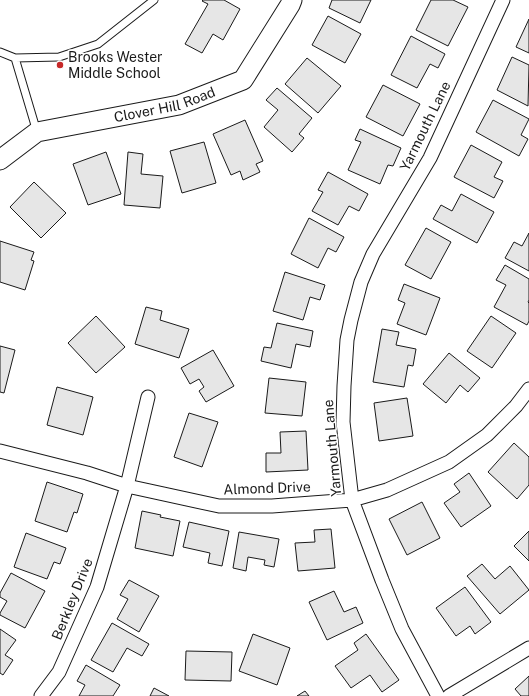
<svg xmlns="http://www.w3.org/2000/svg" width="529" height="696" viewBox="0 0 529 696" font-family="'Public Sans',sans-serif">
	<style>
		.building { fill: #e6e6e6; stroke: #1a1a1a }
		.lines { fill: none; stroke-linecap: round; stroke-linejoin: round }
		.lane-casing { stroke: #1a1a1a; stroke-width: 9 }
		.street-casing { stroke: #1a1a1a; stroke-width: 15 }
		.secondary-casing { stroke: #1a1a1a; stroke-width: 21 }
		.lane { stroke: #fff; stroke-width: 7 }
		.street { stroke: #fff; stroke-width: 13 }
		.secondary { stroke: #fff; stroke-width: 19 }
		.poi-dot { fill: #c62828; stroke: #fff; stroke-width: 1.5 }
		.labels { text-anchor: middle; stroke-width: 3; stroke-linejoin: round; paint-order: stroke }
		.poi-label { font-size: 14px; fill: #1a1a1a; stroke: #fff; text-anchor: start }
		.street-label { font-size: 14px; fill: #1a1a1a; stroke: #fff }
	</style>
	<rect width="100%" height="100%" fill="#fff"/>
	<path class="building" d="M203 0H224L240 9 223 40 213 34 202 53 185 44 208 4 202 1Z
		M332 0H371L360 23 329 8Z
		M431 0H453L468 7 448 46 416 30Z
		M328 16 361 34 345 63 312 45Z
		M529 19V53L516 47Z
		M411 36 445 54 438 68 430 64 417 88 391 75Z
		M512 57 529 65 528 106 497 90Z
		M307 58 341 86 318 113 285 84Z
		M383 85 420 104 403 136 366 117Z
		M277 88 312 118 299 134 304 138 292 152 264 127 278 110 266 100Z
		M493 100 529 119 521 135 528 139 519 156 476 132Z
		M245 120 263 161 256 164 260 172 243 180 240 171 231 175 213 134Z
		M360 129 401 148 393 166 388 165 380 184 348 170 361 142 355 140Z
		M204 142 216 183 182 193 170 151Z
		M471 145 502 162 494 177 503 181 494 198 454 177Z
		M106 152 121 194 88 205 73 164Z
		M128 152 143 154 141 174 163 176 160 208 124 205Z
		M328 172 368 194 359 211 349 206 338 225 312 211 323 192 318 190Z
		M34 182 66 213 41 238 10 207Z
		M461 194 494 212 477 243 433 219 441 205 452 211Z
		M309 218 344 237 336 252 328 248 318 268 291 254Z
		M426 228 451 242 431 279 405 265Z
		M529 233V271L505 258 514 242 522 246Z
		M0 241 34 252 31 260 34 261 25 290 0 282Z
		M505 265 529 279V300L528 302 529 303V321L527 325 494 307 506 285 496 280Z
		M285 272 325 285 320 300 310 297 303 320 273 311Z
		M404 284 440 298 426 335 397 324 405 303 398 300Z
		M146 307 162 311 160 320 189 329 179 358 135 344Z
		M96 316 125 347 96 373 68 343Z
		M491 316 516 333 492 368 467 351Z
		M277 323 313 331 310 347 296 344 291 368 261 361 264 347 271 348Z
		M382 329 399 332 396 345 416 349 413 366 408 365 404 387 373 382Z
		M0 346 15 350 4 393 0 392Z
		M213 350 234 386 206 402 199 391 204 387 199 379 190 384 181 368Z
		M449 353 480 378 468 392 460 385 446 403 423 384Z
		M269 378 306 382 302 416 265 413Z
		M57 387 93 397 83 435 47 425Z
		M407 398 413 436 379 441 374 403Z
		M189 413 218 422 202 467 174 457Z
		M306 431 308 470 266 472V453H281L280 432Z
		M514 443 529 457V485L517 499 488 472Z
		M469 473 491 506 461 527 444 503 460 492 454 484Z
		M47 482 83 494 77 513 74 512 67 532 35 521Z
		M422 502 440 538 407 555 389 519Z
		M142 511 161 515 160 517 180 521 173 556 135 548Z
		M189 522 229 531 222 566 208 563 210 553 183 547Z
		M331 529 335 568 298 571 295 543 315 542 314 530Z
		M529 531V561L514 546Z
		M239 532 279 539 274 567 264 565 265 560 248 557 246 571 233 568Z
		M26 533 66 548 60 564 54 562 47 579 14 567Z
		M482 564 495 579 510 566 529 590 500 614 467 576Z
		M11 573 45 591 25 628 0 615V613L7 601 0 597V593Z
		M129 580 159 596 139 632 117 619 128 599 120 595Z
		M465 587 491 622 475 634 470 626 456 636 436 608Z
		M334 591 344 612 356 607 363 623 327 640 309 602Z
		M112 623 149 644 142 656 127 648 113 672 91 660Z
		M0 629 16 640 5 655 13 660 3 675 0 673Z
		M253 634 290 648 277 685 239 671Z
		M366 634 399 680 382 692 370 675 351 688 335 666 358 650 354 643Z
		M186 651 232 652 231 681 185 680Z
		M86 665 120 685 113 696H79L85 685 77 681Z
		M529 676V696H521L515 689Z
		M154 688 169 696H150Z
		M305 691 309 696H297Z"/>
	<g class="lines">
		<defs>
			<path id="lane" d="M0 52 15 58 59 57 98 44 154 0
				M15 58 37 132"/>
			<path id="street" d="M0 451 87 473 127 486 219 506H272L352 500 387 490 449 462 487 435 516 406 529 389
				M41 696 59 672 97 587 127 486 148 397
				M438 696 402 629 382 580 352 500 343 422 344 386 347 340 351 320 361 282 373 254 430 158 503 0
				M449 696 529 648"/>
			<g id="secondary">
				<path id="s1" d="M0 160 37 132 179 105 243 80 290 5 292 0"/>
			</g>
		</defs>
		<use href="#lane" class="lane-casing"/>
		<use href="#street" class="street-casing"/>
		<use href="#secondary" class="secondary-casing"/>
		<use href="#lane" class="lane"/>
		<use href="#street" class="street"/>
		<use href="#secondary" class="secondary"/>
	</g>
	<circle class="poi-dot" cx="60" cy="65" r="4"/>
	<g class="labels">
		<g class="poi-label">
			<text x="68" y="62">Brooks Wester<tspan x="68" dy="16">Middle School</tspan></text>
		</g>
		<g class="street-label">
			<text dy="5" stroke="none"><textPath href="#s1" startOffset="177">Clover Hill Road</textPath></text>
			<text transform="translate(425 126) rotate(-64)" y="5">Yarmouth Lane</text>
			<text transform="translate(332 448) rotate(-95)" y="5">Yarmouth Lane</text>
			<text transform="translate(267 488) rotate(-2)" y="5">Almond Drive</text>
			<text transform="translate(72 599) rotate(-68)" y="5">Berkley Drive</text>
		</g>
	</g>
</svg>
